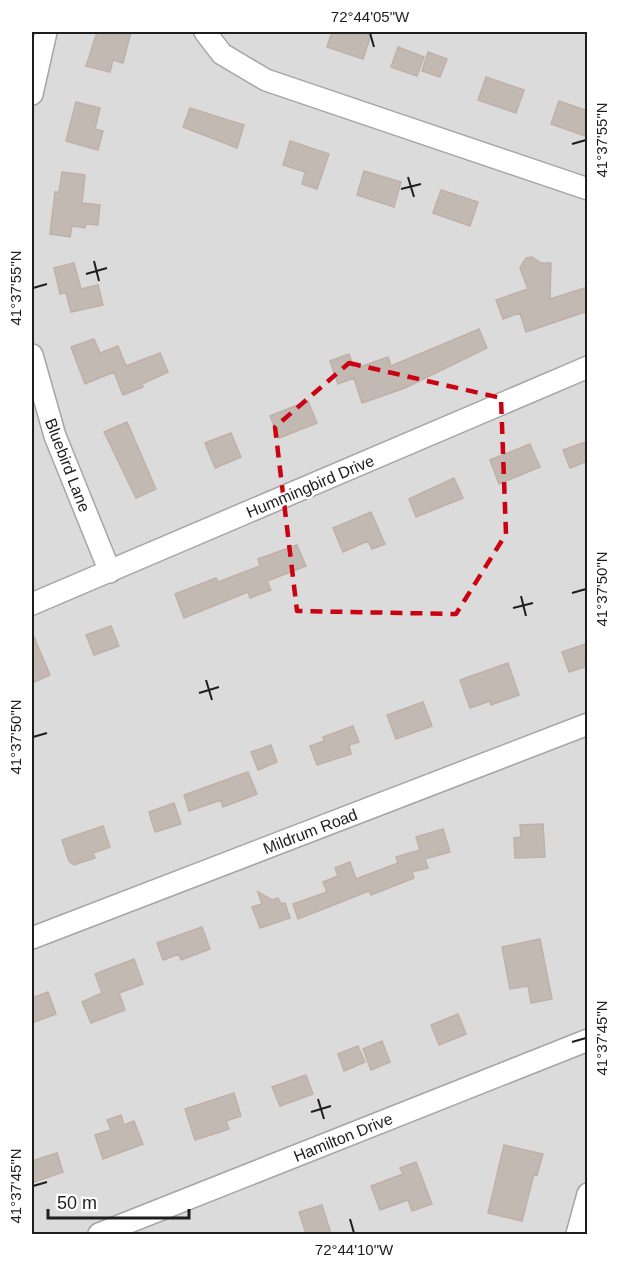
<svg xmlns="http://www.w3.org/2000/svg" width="619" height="1266" viewBox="0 0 619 1266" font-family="Arial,sans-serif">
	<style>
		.residential { fill: #dcdbdb }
		.building { fill: #c3b9b3; stroke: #c0b0a6; stroke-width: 1.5 }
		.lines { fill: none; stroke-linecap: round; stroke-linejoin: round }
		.street-casing { stroke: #a5a5a5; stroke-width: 24 }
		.street { stroke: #fff; stroke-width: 21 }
		.marked { fill: none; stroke: #ca0211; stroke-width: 4.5; stroke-dasharray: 12 8; stroke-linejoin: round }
		.ticks { fill: none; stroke: #1e1e1e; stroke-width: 2 }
		.labels { text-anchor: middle; stroke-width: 4.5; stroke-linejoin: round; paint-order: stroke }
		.street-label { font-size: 16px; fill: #1e1e1e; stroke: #fff }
		.neatline { fill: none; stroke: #1e1e1e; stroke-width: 2 }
		.ticks-label { font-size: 15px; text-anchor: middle; fill: #1e1e1e }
	</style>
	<rect width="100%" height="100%" fill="#efeae4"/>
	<path class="residential" d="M32 32H587V1234H32Z"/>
	<path class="building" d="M97 32H131L123 63 113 60 110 72 86 66Z
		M332 32H361L371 35 363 59 327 47Z
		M398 47 424 57 417 76 391 67Z
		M428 52 447 59 440 77 422 71Z
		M486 77 524 90 516 113 478 100Z
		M559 101 588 111V137L551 124Z
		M76 102 100 108 95 129 103 131 98 150 66 141Z
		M190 108 244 125 237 148 183 127Z
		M290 141 329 154 317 189 302 184 305 172 283 165Z
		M364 171 401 182 394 207 357 195Z
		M62 172 85 175 82 203 100 205 98 225 86 224 85 228 72 226 70 237 50 234 55 192H59Z
		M441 190 478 202 470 226 433 213Z
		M532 257 541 263H551L550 299 588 287V311L526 332 520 313 503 319 496 300 528 289 520 268 526 258Z
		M74 263 81 289 98 285 103 305 71 312 66 293 60 294 54 268Z
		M479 329 487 348 405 388 362 403 354 378 338 384 330 361 349 354 354 369 388 357 391 366Z
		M94 339 100 353 118 346 126 366 160 353 168 372 142 384 143 387 123 395 114 372 85 384 71 347Z
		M308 401 317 423 279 438 270 416Z
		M127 422 156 489 136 498 104 432Z
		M231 433 241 457 215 468 205 443Z
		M588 441V461L570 468 563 450Z
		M530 444 540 467 499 484 490 460Z
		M454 478 463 498 416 517 409 499Z
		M371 512 385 544 372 549 368 541 343 552 333 528Z
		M297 545 306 566 267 581 271 590 250 598 248 592 184 618 175 594 216 578 218 582 260 566 258 559Z
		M111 626 119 646 94 655 86 635Z
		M32 632 50 675 32 683Z
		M588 643V666L569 672 562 652Z
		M508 663 519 695 491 705 490 701 470 708 460 680Z
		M423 702 432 726 396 739 387 715Z
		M353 726 359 742 349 745 351 754 317 765 310 746 324 741 323 737Z
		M271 745 277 762 258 770 251 752Z
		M248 772 257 794 223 807 221 800 189 811 184 795Z
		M174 803 181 824 155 832 149 812Z
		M543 824 545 857 515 858 514 838 521 837 520 825Z
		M103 826 110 847 93 853 95 858 74 865 69 861 62 840Z
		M443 829 450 852 425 859 428 868 412 872 414 878 371 895 369 891 298 919 293 904 327 892 323 882 338 876 335 868 350 862 356 879 398 863 396 857 420 850 416 837Z
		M258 892 272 900 278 898 281 904 285 903 290 918 260 928 252 907 262 904Z
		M202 927 210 949 181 960 179 954 163 960 157 943Z
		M540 939 552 999 531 1003 528 986 510 989 502 947Z
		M134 959 143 984 119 993 125 1010 91 1023 82 1002 102 993 95 974Z
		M48 992 56 1014 32 1023V998Z
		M458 1014 466 1034 439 1045 431 1025Z
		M382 1041 390 1062 371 1070 363 1049Z
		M358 1046 365 1062 344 1071 338 1054Z
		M306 1075 313 1094 280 1106 272 1087Z
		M234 1093 241 1116 226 1121 229 1129 195 1140 185 1109Z
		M121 1115 124 1125 134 1121 143 1144 103 1159 95 1135 111 1130 107 1120Z
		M504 1145 543 1154 537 1175 534 1174 522 1221 488 1213Z
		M57 1153 63 1172 32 1183V1161Z
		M416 1162 432 1204 412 1211 408 1200 380 1210 371 1186 403 1174 400 1168Z
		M322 1205 331 1234H306L299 1212Z"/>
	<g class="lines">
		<defs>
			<path id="street" d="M205 32 222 54 266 80 588 189
				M32 94 46 32
				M32 355 55 436 110 572
				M32 604 588 367
				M32 938 588 724
				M99 1234 588 1040
				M577 1234 588 1194"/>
		</defs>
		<use href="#street" class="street-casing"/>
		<use href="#street" class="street"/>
	</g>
	<path class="marked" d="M349 363 501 398 506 534 456 614 297 611 275 427Z"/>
	<path class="ticks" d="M370 33 374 47M572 144 586 140M408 177 414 197M401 189 421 184M94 261 99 281M86 274 107 268M33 288 47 284M572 593 586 589M521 596 526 616M513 608 533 603M206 680 212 700M199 693 219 687M33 737 47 733M572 1042 586 1038M318 1099 324 1119M311 1112 331 1106M33 1186 47 1182M350 1219 354 1233"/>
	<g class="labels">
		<g class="street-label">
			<text transform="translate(68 465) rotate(69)" y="6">Bluebird Lane</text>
			<text transform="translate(310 486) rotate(-23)" y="6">Hummingbird Drive</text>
			<text transform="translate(310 831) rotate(-21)" y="6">Mildrum Road</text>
			<text transform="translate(343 1137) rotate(-22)" y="6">Hamilton Drive</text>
		</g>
	</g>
	<rect width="619" height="1266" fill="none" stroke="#ffffff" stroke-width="66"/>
	<path d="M48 1209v9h141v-9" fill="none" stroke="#1e1e1e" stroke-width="3"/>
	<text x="57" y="1209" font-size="18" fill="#1e1e1e" stroke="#ffffff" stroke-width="4.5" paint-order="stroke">50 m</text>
	<rect x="33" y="33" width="553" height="1200" class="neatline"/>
	<g class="ticks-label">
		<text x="370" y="22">72°44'05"W</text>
		<text transform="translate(602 140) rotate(-90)" y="5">41°37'55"N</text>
		<text transform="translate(16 288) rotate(-90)" y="5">41°37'55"N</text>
		<text transform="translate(602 589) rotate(-90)" y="5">41°37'50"N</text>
		<text transform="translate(16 737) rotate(-90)" y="5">41°37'50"N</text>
		<text transform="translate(602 1038) rotate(-90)" y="5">41°37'45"N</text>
		<text transform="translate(16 1186) rotate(-90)" y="5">41°37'45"N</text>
		<text x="354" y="1255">72°44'10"W</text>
	</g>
</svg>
